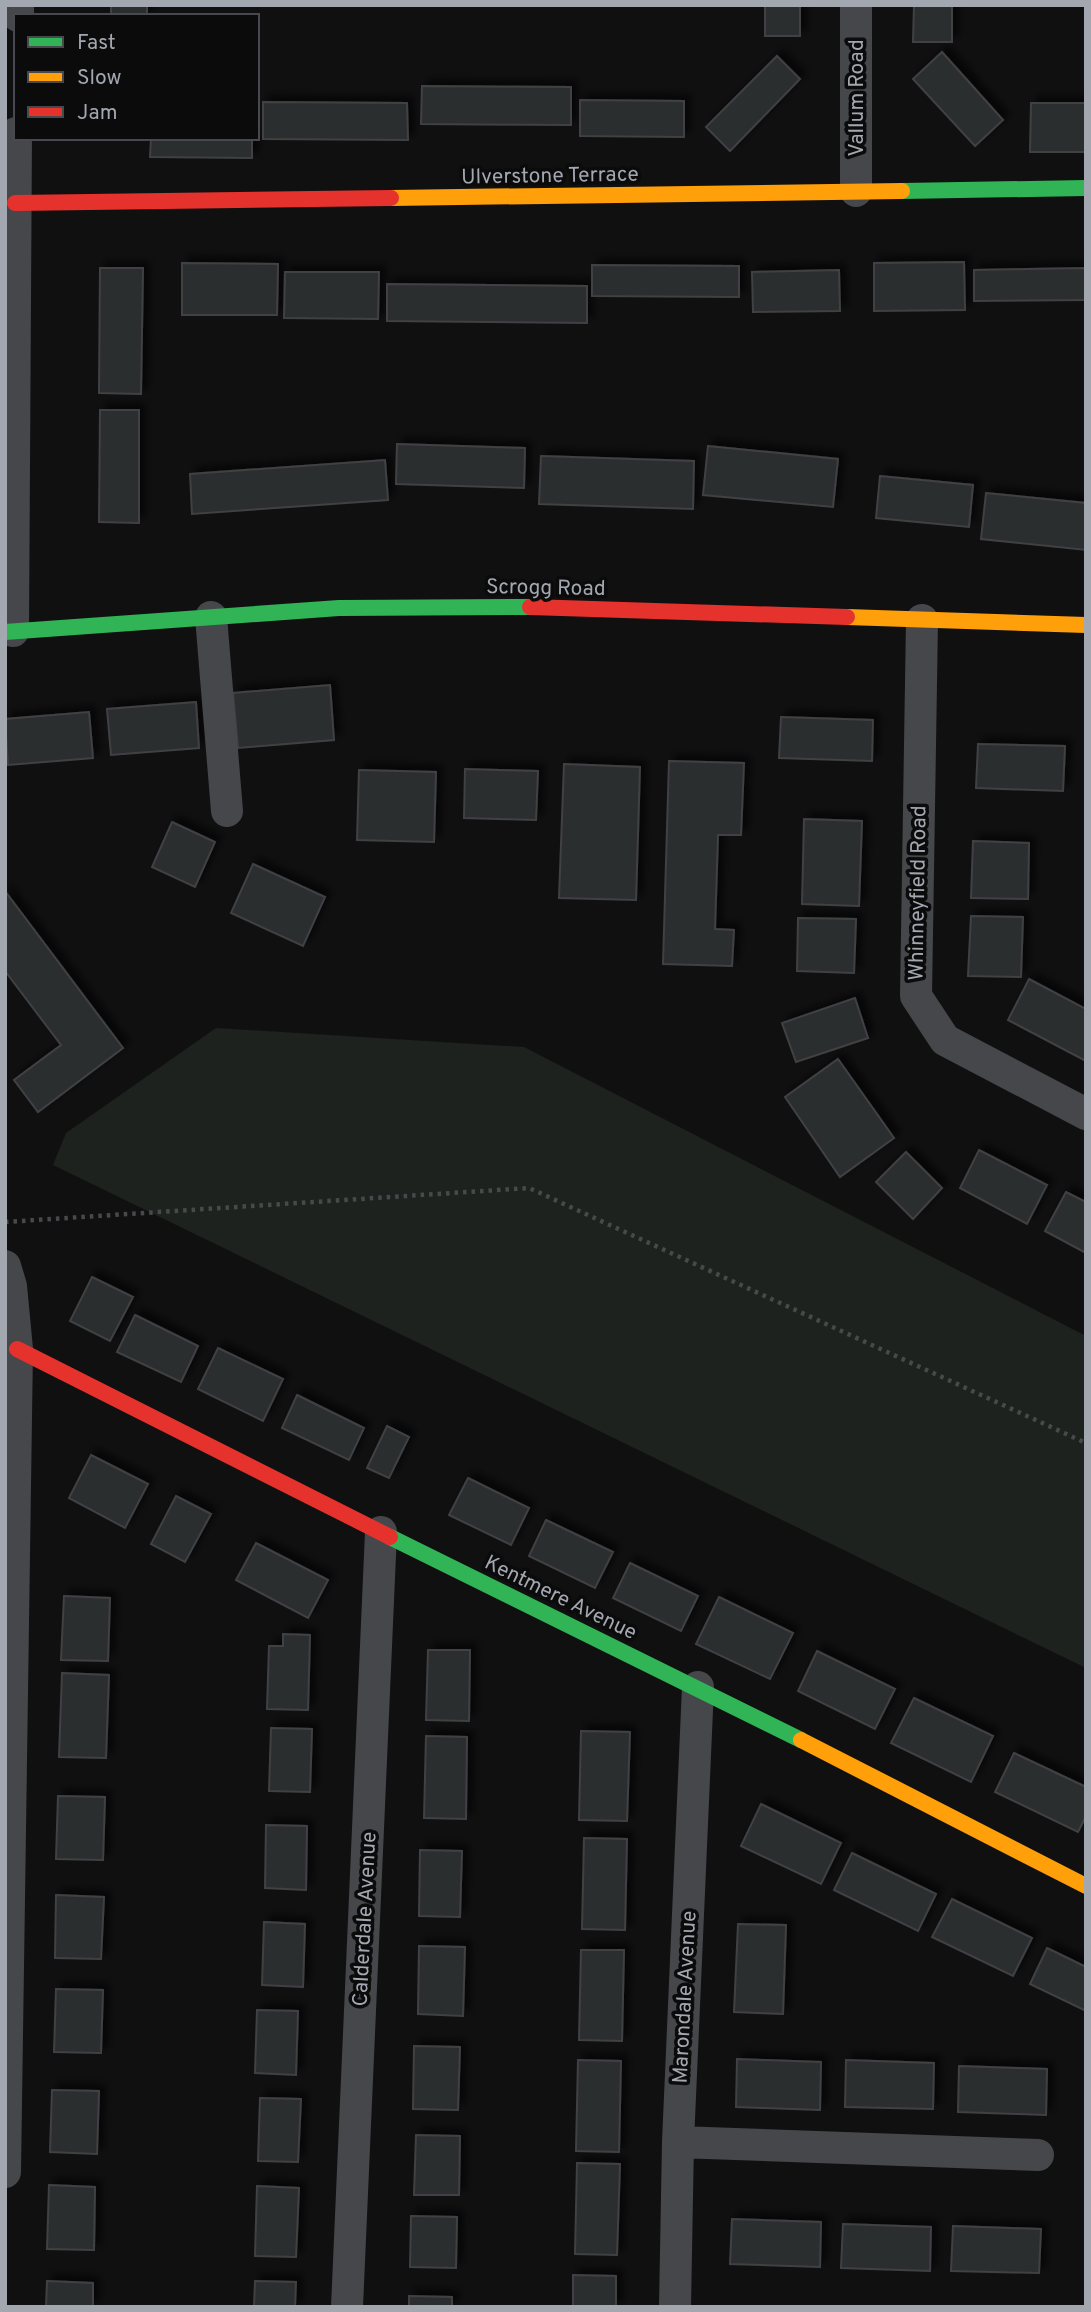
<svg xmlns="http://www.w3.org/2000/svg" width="1091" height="2312" viewBox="0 0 1091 2312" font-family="Overpass,sans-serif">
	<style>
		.green { fill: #1d221e }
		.building { fill: #2c2d2e; stroke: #404144; stroke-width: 2; filter: url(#shadow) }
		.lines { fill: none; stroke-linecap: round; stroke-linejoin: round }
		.path { stroke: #48494c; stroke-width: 4.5; stroke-dasharray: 3.5 5; stroke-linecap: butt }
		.street { stroke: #46474a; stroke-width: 32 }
		.fast { stroke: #30b455; stroke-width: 16 }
		.slow { stroke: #ff9f0a; stroke-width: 16 }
		.jam { stroke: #e5322d; stroke-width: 16 }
		.labels { text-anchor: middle; stroke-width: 7; stroke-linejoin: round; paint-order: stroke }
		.street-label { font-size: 21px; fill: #a3a7b0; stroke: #0b0b0c }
	</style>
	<defs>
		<filter id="shadow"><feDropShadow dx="6" dy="-6" stdDeviation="3.5" flood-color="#0009"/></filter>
	</defs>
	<rect width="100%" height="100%" fill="#101011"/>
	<path class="green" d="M216 1028 524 1047 1086 1336V1668L53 1165 66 1133Z"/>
	<path class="building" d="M111 5H147V16H111Z
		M765 5H800V36H765Z
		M914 5H952V42H913Z
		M942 52 1003 120 975 146 913 79Z
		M777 56 800 79 730 151 706 127Z
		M422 86 571 87V125L421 124Z
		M580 100 684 101V137L580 136Z
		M263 102 407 103 408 140 263 139Z
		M1031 103H1086V152H1030Z
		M151 138H252V158L150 157Z
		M964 262 965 310 874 311V263Z
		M182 263 278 264 277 315H182Z
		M592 265 739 266V297L592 296Z
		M100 268H143L141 394 99 393Z
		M1086 268V300L974 301V270Z
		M839 270 840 311 753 312 752 272Z
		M285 272H379L378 319 284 318Z
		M387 284 587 286V323L387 321Z
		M100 410H139V523L99 522Z
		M397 444 525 448 524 488 396 484Z
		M708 446 838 459 833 507 703 495Z
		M541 456 694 461 693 509 539 504Z
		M385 460 388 500 192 514 190 474Z
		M880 476 973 485 969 527 876 518Z
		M986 493 1086 503V550L981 539Z
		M330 685 334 740 238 748 233 693Z
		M196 702 199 748 111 755 107 709Z
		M89 712 93 758 8 765 5 719Z
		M781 717 873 720 872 761 779 758Z
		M978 744 1065 746 1063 791 976 788Z
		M669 761 744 763 741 835H718L715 929 734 930 732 966 663 964Z
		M564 764 640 767 636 900 559 898Z
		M465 769 538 771 536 820 464 818Z
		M359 770 436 772 434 842 357 840Z
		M804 819 862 821 859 906 802 904Z
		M172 822 215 842 195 887 152 867Z
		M973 841 1029 843 1028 899 971 898Z
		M253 864 325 897 303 946 231 913Z
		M5 891 123 1048 38 1112 14 1080 61 1045 5 971Z
		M971 916 1023 917 1021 977 968 976Z
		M798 918 856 919 854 973 797 971Z
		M1029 979 1086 1009V1061L1008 1020Z
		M855 998 868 1038 796 1062 782 1023Z
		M838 1059 894 1138 840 1177 785 1097Z
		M979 1150 1047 1185 1027 1224 960 1188Z
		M906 1152 942 1188 913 1219 876 1182Z
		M1066 1192 1086 1202V1253L1045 1231Z
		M92 1277 133 1297 110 1341 70 1321Z
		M135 1315 198 1346 181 1382 117 1352Z
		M218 1348 283 1379 263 1421 198 1389Z
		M297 1395 364 1428 349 1460 282 1428Z
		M387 1426 409 1437 389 1478 367 1468Z
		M91 1455 148 1484 125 1528 69 1498Z
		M468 1478 529 1508 511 1545 449 1515Z
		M176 1496 211 1514 185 1562 151 1544Z
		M546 1520 613 1552 595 1588 529 1556Z
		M256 1543 328 1580 308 1618 236 1580Z
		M630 1563 698 1596 681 1631 613 1598Z
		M64 1596 110 1598 108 1661 61 1660Z
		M719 1597 793 1633 770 1679 696 1644Z
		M283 1634 310 1635 308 1710 267 1709 269 1646H283Z
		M428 1650H470L469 1721 426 1720Z
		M817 1651 895 1689 875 1729 798 1691Z
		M62 1673 109 1675 106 1758 59 1757Z
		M914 1698 993 1736 971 1782 891 1743Z
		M271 1728 312 1729 310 1792 269 1791Z
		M581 1731 630 1732 627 1821 579 1820Z
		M426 1736 467 1737 466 1819 424 1818Z
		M1014 1753 1086 1787V1816L1078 1832 995 1792Z
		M58 1796 105 1797 103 1860 56 1859Z
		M761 1804 841 1843 821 1884 741 1846Z
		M266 1825 307 1826 306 1890 265 1888Z
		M584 1838 627 1839 625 1930 582 1929Z
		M420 1850 462 1851 460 1917 419 1916Z
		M852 1853 936 1894 918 1931 834 1890Z
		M56 1895 104 1897 101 1959 55 1958Z
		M952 1899 1032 1938 1013 1976 932 1937Z
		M264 1922 305 1924 303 1987 262 1985Z
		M738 1924 786 1925 783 2014 734 2012Z
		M419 1946 465 1947 463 2016 418 2014Z
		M1047 1948 1086 1967V2011L1030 1984Z
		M581 1950H624L622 2041 579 2040Z
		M56 1989 103 1990 101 2053 54 2052Z
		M257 2010 298 2011 296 2075 255 2073Z
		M414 2046 460 2047 458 2110 413 2109Z
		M737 2059 821 2062 820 2110 736 2107Z
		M578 2060 621 2061 619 2152 576 2151Z
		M846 2060 934 2063 933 2109 845 2107Z
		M959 2066 1047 2069 1046 2115 958 2112Z
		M52 2090 99 2091 97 2154 50 2152Z
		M260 2098 301 2099 298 2162 258 2161Z
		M416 2135 460 2136 459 2195H414Z
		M577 2163 620 2164 617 2255 575 2254Z
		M49 2185 95 2187 94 2250 47 2249Z
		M257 2186 299 2188 296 2257 255 2256Z
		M411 2216 457 2217 456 2268 410 2267Z
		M732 2219 821 2222 820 2267 730 2264Z
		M843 2224 931 2227 930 2271 841 2268Z
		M953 2226 1041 2229 1039 2273 951 2271Z
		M573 2275 616 2276V2307H573Z
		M47 2281 93 2283V2307H46Z
		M255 2281 296 2282 295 2307H254Z
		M409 2296 452 2297V2307H409Z"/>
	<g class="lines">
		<path class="path" d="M5 1222 529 1188 1086 1443"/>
		<path class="street" d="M856 5V191
			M18 16V5
			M211 617 227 811
			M922 620 916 996 945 1040 1086 1114
			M13 631 16 133
			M5 1266 11 1286 17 1349 5 2172
			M678 2142 1038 2155
			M347 2307 381 1532
			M675 2307 678 2142 698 1687"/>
		<path class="fast" d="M902 191 1086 188
			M5 632 339 608 530 607
			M390 1537 801 1740"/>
		<path class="slow" d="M391 198 902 191
			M847 617 1086 625
			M801 1740 1086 1886"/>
		<path class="jam" d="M15 203 391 198
			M530 607 847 617
			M17 1349 390 1537"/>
	</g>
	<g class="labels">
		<g class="street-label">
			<text transform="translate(856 98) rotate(-90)" y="7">Vallum Road</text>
			<text transform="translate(550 175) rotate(-1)" y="7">Ulverstone Terrace</text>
			<text transform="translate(546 587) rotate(1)" y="7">Scrogg Road</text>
			<text transform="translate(917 893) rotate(-89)" y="7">Whinneyfield Road</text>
			<text transform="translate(561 1597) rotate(26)" y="7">Kentmere Avenue</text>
			<text transform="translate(364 1919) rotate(-87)" y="7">Calderdale Avenue</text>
			<text transform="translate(684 1997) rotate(-87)" y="7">Marondale Avenue</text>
		</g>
	</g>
	<rect width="1091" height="2312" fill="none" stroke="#a3a7b0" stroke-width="14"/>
	<rect x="14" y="14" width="245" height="126" fill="#0b0b0c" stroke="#48494e" stroke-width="2"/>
	<rect x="28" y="37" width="35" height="10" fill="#30b455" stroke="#48494e" stroke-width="2"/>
	<text x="77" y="49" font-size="21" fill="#a3a7b0">Fast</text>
	<rect x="28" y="72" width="35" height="10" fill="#ff9f0a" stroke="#48494e" stroke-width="2"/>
	<text x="77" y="84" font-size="21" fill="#a3a7b0">Slow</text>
	<rect x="28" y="107" width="35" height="10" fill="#e5322d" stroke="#48494e" stroke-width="2"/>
	<text x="77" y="119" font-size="21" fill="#a3a7b0">Jam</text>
</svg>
